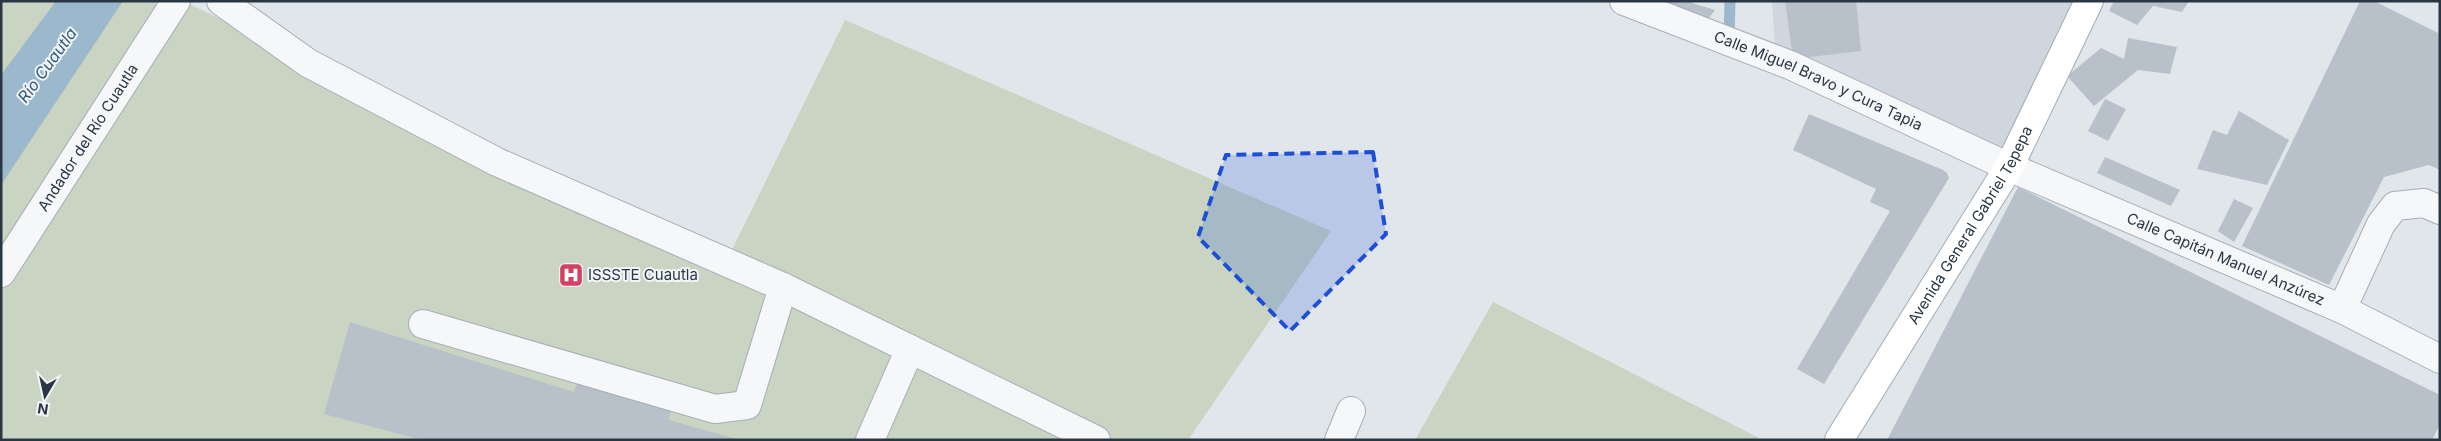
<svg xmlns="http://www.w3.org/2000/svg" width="2441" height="441" viewBox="0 0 2441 441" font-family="Inter,sans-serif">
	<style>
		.built { fill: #cfd6dd }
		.green { fill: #c9d5c2 }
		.water { fill: #9bb8cd }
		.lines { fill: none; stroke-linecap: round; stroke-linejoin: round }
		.stream { stroke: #9bb8cd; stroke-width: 11 }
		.building { fill: #b8c0c9 }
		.minor-casing { stroke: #a6aeb6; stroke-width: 30 }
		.major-casing { stroke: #a0acb7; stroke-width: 30 }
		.minor { stroke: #f5f7f9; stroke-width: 28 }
		.major { stroke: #fff; stroke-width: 28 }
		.marked { fill: #1d4ed8; fill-opacity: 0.2; stroke: #1d4ed8; stroke-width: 4; stroke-dasharray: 10 6; stroke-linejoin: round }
		.labels { text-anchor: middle; stroke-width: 4; stroke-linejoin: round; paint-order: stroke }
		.street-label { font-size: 15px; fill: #293644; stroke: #f1f5f8 }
		.poi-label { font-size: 15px; fill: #293644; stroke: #f1f5f8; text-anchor: start }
		.water-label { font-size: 16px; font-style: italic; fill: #30597a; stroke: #f1f5f8 }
	</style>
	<rect width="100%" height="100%" fill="#e1e6eb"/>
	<path class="built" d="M1772 1H2089L2009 167 1776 60Z"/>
	<path class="green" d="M1 1H183L726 262 845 20 1331 231 1188 440H1Z
		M1493 302 1763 440H1415Z"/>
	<path class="water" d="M56 1H123L1 185V75Z"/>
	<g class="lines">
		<path class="stream" d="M1729 41 1730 1"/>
	</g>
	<path class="building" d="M1669 1H1693L1692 3 1715 10 1706 22 1665 6Z
		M1785 1H1856L1861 51 1793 59Z
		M2114 1H2189L2182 12 2153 6 2137 25 2109 11Z
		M2360 1H2374L2438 33 2440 30V170L2429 165 2384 177 2329 285 2242 246Z
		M2128 38 2177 47 2170 74 2138 70 2094 106 2067 76 2101 48 2124 59Z
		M2105 99 2126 109 2108 141 2088 131Z
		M2239 111 2289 140 2267 185 2197 169 2213 130 2227 135Z
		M1809 114 1943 170 1947 173 1949 178 1824 384 1797 369 1890 211 1870 202 1876 189 1793 150Z
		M2105 157 2180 190 2171 206 2097 173Z
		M2018 187 2440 395V424L2432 440H1887Z
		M2234 199 2253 208 2234 242 2218 231Z
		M350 322 574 392 586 358 675 386 669 420 739 440H422L324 414Z"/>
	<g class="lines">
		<defs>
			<g id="minor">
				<path d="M221 1 308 63 497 162 783 287 1096 440"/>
				<path id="s1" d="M1624 1 1790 65 2009 167 2342 309 2440 359"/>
				<path id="s2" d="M1 273 176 1"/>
				<path d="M2342 309 2381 224 2395 206 2424 203 2440 210"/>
				<path d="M423 324 715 409 747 405 783 287"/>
				<path d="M870 440 910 349"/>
				<path d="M1339 440 1351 411"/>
			</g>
			<g id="major">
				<path id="s3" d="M1839 440 2009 167 2089 1"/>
			</g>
		</defs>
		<use href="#minor" class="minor-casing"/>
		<use href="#major" class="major-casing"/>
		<use href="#minor" class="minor"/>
		<use href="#major" class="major"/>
	</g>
	<path class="marked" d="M1373 152 1386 234 1290 331 1198 237 1226 155Z"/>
	<defs>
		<symbol id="hospital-square" viewBox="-11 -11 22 22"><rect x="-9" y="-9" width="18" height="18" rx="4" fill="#d64067" stroke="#f1f5f8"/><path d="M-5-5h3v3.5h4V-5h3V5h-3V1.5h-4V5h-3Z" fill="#fff"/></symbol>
	</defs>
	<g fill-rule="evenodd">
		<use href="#hospital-square" x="557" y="261" width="28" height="28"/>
	</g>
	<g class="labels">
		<g class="street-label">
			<text dy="5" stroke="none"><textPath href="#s1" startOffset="210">Calle Miguel Bravo y Cura Tapia</textPath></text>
			<text dy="5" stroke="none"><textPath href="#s2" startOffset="161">Andador del Río Cuautla</textPath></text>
			<text dy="5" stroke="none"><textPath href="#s3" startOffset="252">Avenida General Gabriel Tepepa</textPath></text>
			<text dy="5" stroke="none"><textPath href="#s1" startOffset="655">Calle Capitán Manuel Anzúrez</textPath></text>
		</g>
		<g class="poi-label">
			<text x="588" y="280">ISSSTE Cuautla</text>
		</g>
		<g class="water-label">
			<text transform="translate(47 65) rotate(-54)" y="6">Río Cuautla</text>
		</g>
	</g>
	<rect width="2441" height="441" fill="none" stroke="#293644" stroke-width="5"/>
	<g transform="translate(45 396) rotate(189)" stroke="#f1f5f8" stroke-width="4" paint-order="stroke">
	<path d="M0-4L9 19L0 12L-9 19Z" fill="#293644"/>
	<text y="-8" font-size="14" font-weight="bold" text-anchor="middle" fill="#293644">N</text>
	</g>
</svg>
